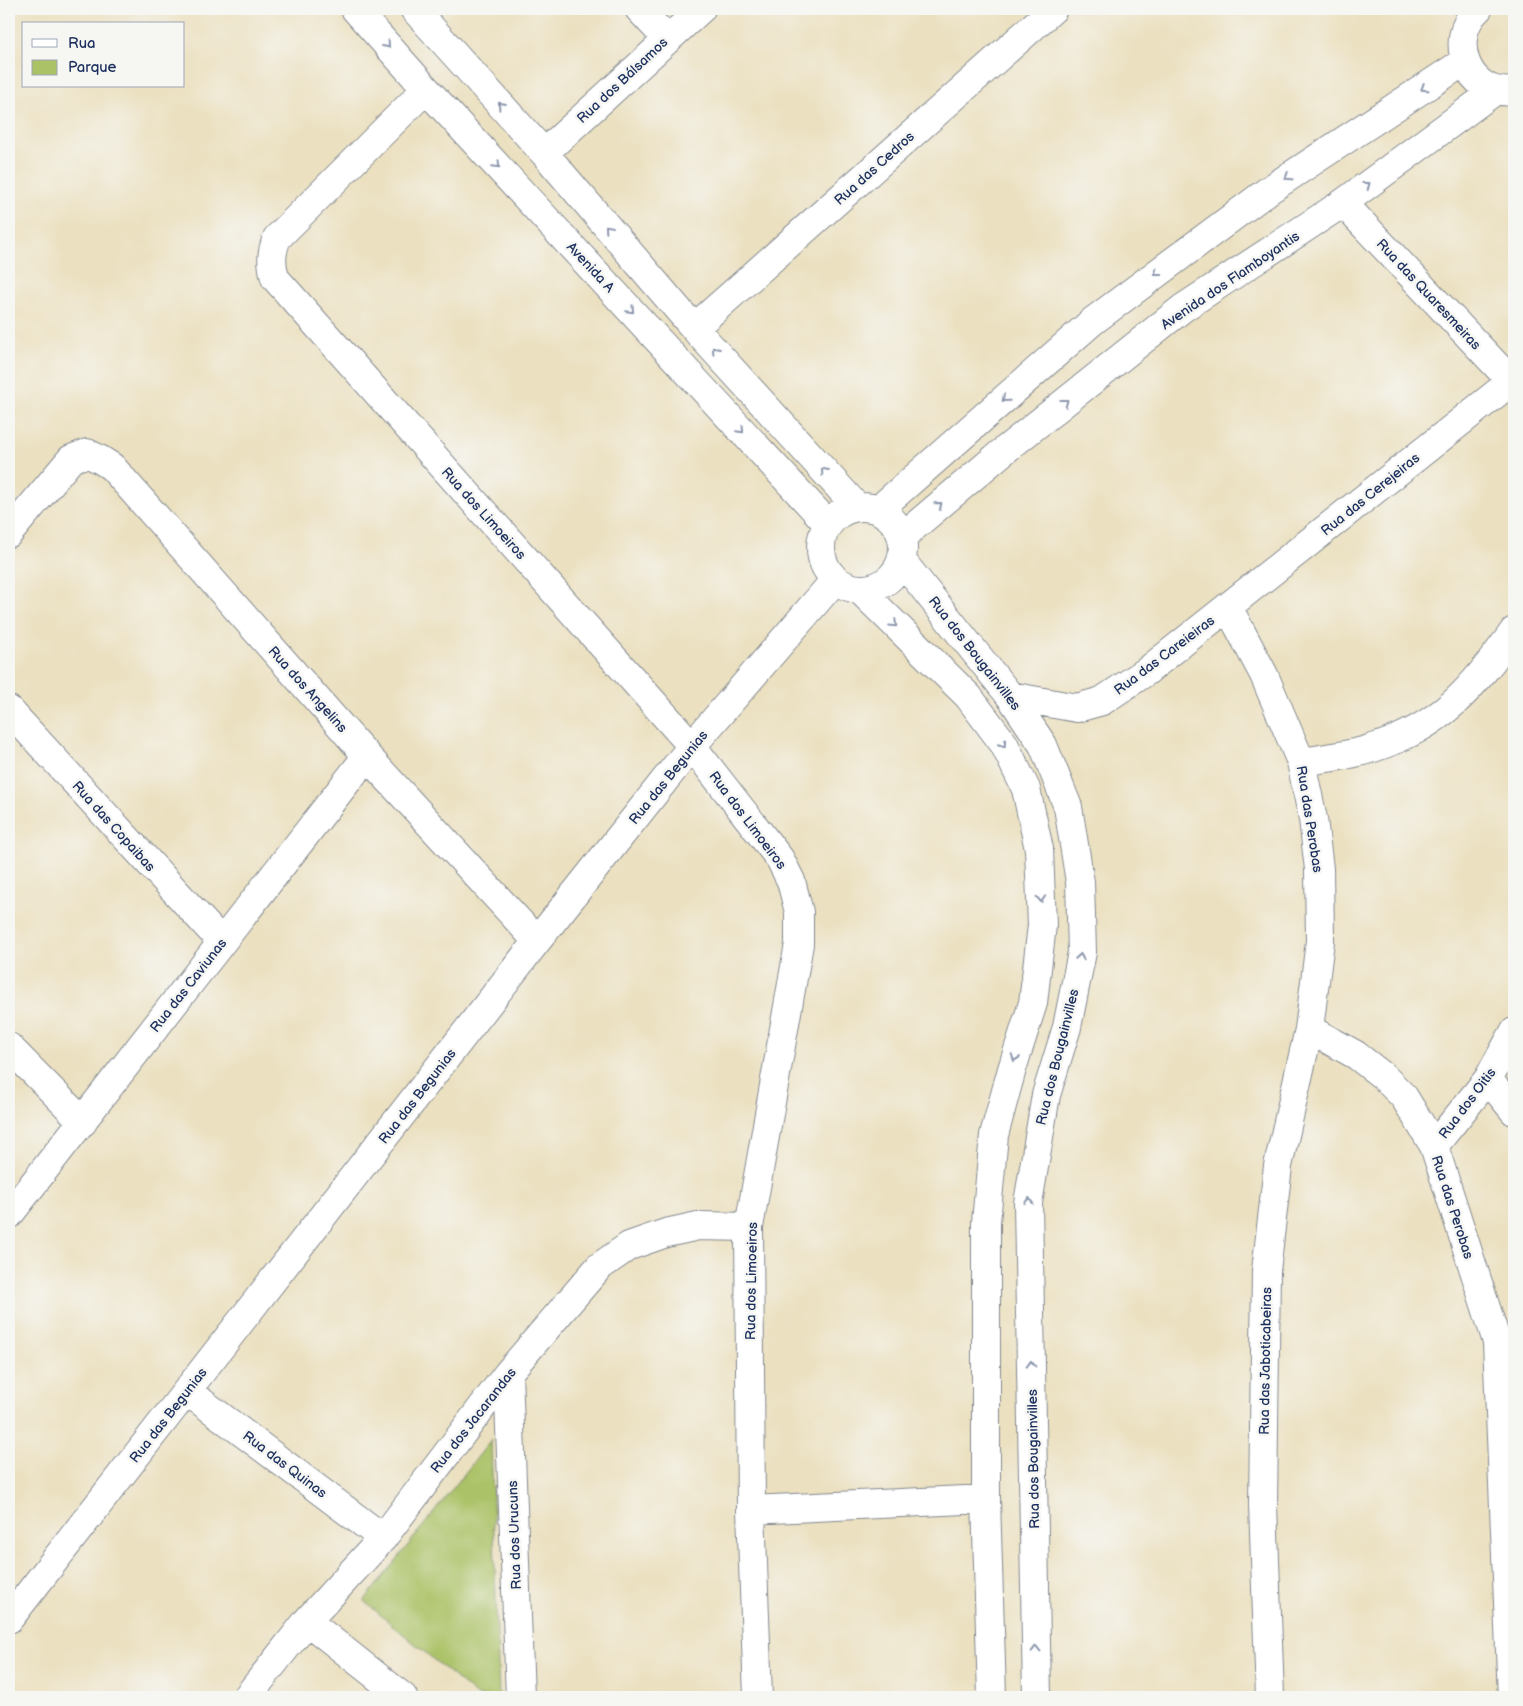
<svg xmlns="http://www.w3.org/2000/svg" width="1523" height="1706" viewBox="0 0 1523 1706" font-family="'Balsamiq Sans',sans-serif">
	<style>
		.green { fill: #acc267; stroke: #647862 }
		.lines { fill: none; stroke-linecap: round; stroke-linejoin: round }
		.minor-casing { stroke: #83888f; stroke-width: 30 }
		.minor { stroke: #fff; stroke-width: 28 }
		.oneway { stroke: #8d97ae }
		.labels { text-anchor: middle; stroke-width: 5; stroke-linejoin: round; paint-order: stroke }
		.street-label { font-size: 14px; fill: #1b2f5e; stroke: #f6f6f2 }
	</style>
	<rect width="100%" height="100%" fill="#f6f6f2"/>
	<filter id="ink" filterUnits="userSpaceOnUse"><feTurbulence type="fractalNoise" baseFrequency=".02" numOctaves="2"/><feDisplacementMap in="SourceGraphic" scale="10" xChannelSelector="R" yChannelSelector="G"/><feConvolveMatrix kernelMatrix="1 2 1 2 8 2 1 2 1" color-interpolation-filters="sRGB"/></filter>
	<filter id="wash" filterUnits="userSpaceOnUse"><feTurbulence type="fractalNoise" baseFrequency=".0096" numOctaves="4" result="noise"/><feDisplacementMap in="SourceGraphic" scale="20" xChannelSelector="R" yChannelSelector="G"/><feGaussianBlur stdDeviation="1.12" result="paint"/><feColorMatrix in="noise" values="0 0 0 0 0 0 0 0 0 0 0 0 0 0 0 0 0 1.4 0 .05"/><feComposite in="paint" operator="in"/></filter>
	<g filter="url(#wash)">
		<rect width="100%" height="100%" fill="#ebe0c0"/>
		<path class="green" d="M491 1440 499 1697H478L364 1601Z"/>
	</g>
	<g filter="url(#ink)">
		<g class="lines">
			<defs>
				<path id="minor" d="M355 9 426 89 828 524
					M414 9 544 153 694 328 857 507
					M639 9 667 39
					M1478 9C1446 38 1467 97 1513 91
					M426 89 277 238C271 253 271 263 275 278L692 746 780 859 791 881 799 912V944L749 1227 751 1510 758 1697
					M544 153 701 9
					M1343 203 1514 384
					M694 328 1053 9
					M821 548a41 41 0 1 1 82 0a41 41 0 1 1-82 0Z
					M878 510 1093 321 1269 190 1465 61
					M9 533 71 459 87 453 101 460 112 467 367 756 537 941
					M902 537 1000 454 1183 308 1343 203 1496 90
					M902 561 1010 696 1043 745 1068 807 1080 882 1082 952 1067 1027 1046 1095 1028 1203 1037 1697
					M860 590 968 696 1004 744 1026 789 1039 849 1042 925 1033 1003 1012 1069 994 1135 986 1222V1499L992 1697
					M1228 607 1264 675 1301 762 1313 819 1319 869 1320 941 1309 1029 1278 1166 1266 1271 1263 1505 1270 1697
					M1010 696 1077 708 1102 701 1147 671 1512 381
					M9 710 221 941
					M1301 762C1324 758 1350 756 1373 748 1441 727 1474 687 1514 631
					M1309 1029 1356 1055 1383 1076 1404 1097 1434 1146 1497 1342 1514 1363
					M9 1047 83 1122
					M1488 1079 1514 1111
					M1434 1146 1488 1079 1514 1032
					M9 1215 367 756
					M1497 1342 1512 1697
					M508 1373 520 1697
					M187 1391 383 1538
					M751 1510 986 1499
					M9 1619 537 941 692 746 835 580
					M307 1621 403 1697
					M247 1697 307 1621 383 1538 508 1373 599 1267 629 1246 666 1233 698 1226 749 1227"/>
			</defs>
			<use href="#minor" class="minor-casing"/>
			<use href="#minor" class="minor"/>
		</g>
		<defs><path id="oneway-chevron" d="M-2-3.5L2.5 0L-2 3.5" fill="none" stroke-width="1.6" stroke-linecap="round" stroke-linejoin="round" transform="scale(1.25)"/></defs>
		<g class="oneway">
			<use href="#oneway-chevron" transform="translate(387 45) rotate(48)"/>
			<use href="#oneway-chevron" transform="translate(1424 88) rotate(147)"/>
			<use href="#oneway-chevron" transform="translate(501 105) rotate(-132)"/>
			<use href="#oneway-chevron" transform="translate(497 165) rotate(47)"/>
			<use href="#oneway-chevron" transform="translate(1288 177) rotate(147)"/>
			<use href="#oneway-chevron" transform="translate(1367 185) rotate(-37)"/>
			<use href="#oneway-chevron" transform="translate(608 228) rotate(-131)"/>
			<use href="#oneway-chevron" transform="translate(1157 273) rotate(143)"/>
			<use href="#oneway-chevron" transform="translate(631 310) rotate(47)"/>
			<use href="#oneway-chevron" transform="translate(715 350) rotate(-132)"/>
			<use href="#oneway-chevron" transform="translate(1005 399) rotate(139)"/>
			<use href="#oneway-chevron" transform="translate(1065 402) rotate(-38)"/>
			<use href="#oneway-chevron" transform="translate(741 430) rotate(47)"/>
			<use href="#oneway-chevron" transform="translate(824 471) rotate(-132)"/>
			<use href="#oneway-chevron" transform="translate(939 505) rotate(-40)"/>
			<use href="#oneway-chevron" transform="translate(894 624) rotate(44)"/>
			<use href="#oneway-chevron" transform="translate(1003 744) rotate(58)"/>
			<use href="#oneway-chevron" transform="translate(1041 899) rotate(87)"/>
			<use href="#oneway-chevron" transform="translate(1080 957) rotate(-81)"/>
			<use href="#oneway-chevron" transform="translate(1015 1058) rotate(109)"/>
			<use href="#oneway-chevron" transform="translate(1029 1201) rotate(-86)"/>
			<use href="#oneway-chevron" transform="translate(1031 1364) rotate(-91)"/>
			<use href="#oneway-chevron" transform="translate(1036 1649) rotate(-91)"/>
		</g>
	</g>
	<g class="labels">
		<g class="street-label">
			<text transform="translate(622 80) rotate(-43)" y="5">Rua dos Bálsamos</text>
			<text transform="translate(874 168) rotate(-42)" y="5">Rua das Cedros</text>
			<text transform="translate(591 267) rotate(47)" y="5">Avenida A</text>
			<text transform="translate(1230 280) rotate(-34)" y="5">Avenida dos Flamboyantis</text>
			<text transform="translate(1429 294) rotate(47)" y="5">Rua das Quaresmeiras</text>
			<text transform="translate(1370 494) rotate(-39)" y="5">Rua das Cerejeiras</text>
			<text transform="translate(484 513) rotate(48)" y="5">Rua dos Limoeiros</text>
			<text transform="translate(975 653) rotate(52)" y="5">Rua dos Bougainvilles</text>
			<text transform="translate(1164 655) rotate(-37)" y="5">Rua das Careieiras</text>
			<text transform="translate(308 689) rotate(48)" y="5">Rua dos Angelins</text>
			<text transform="translate(668 777) rotate(-51)" y="5">Rua das Begunias</text>
			<text transform="translate(1310 819) rotate(81)" y="5">Rua das Perobas</text>
			<text transform="translate(748 820) rotate(53)" y="5">Rua dos Limoeiros</text>
			<text transform="translate(114 826) rotate(48)" y="5">Rua das Copaibas</text>
			<text transform="translate(188 985) rotate(-52)" y="5">Rua das Caviunas</text>
			<text transform="translate(1057 1057) rotate(-76)" y="5">Rua dos Bougainvilles</text>
			<text transform="translate(417 1096) rotate(-52)" y="5">Rua das Begunias</text>
			<text transform="translate(1467 1103) rotate(-53)" y="5">Rua dos Oitis</text>
			<text transform="translate(1453 1207) rotate(72)" y="5">Rua das Perobas</text>
			<text transform="translate(751 1281) rotate(-89)" y="5">Rua dos Limoeiros</text>
			<text transform="translate(1265 1361) rotate(-89)" y="5">Rua das Jaboticabeiras</text>
			<text transform="translate(168 1415) rotate(-52)" y="5">Rua das Begunias</text>
			<text transform="translate(473 1420) rotate(-52)" y="5">Rua dos Jacarandas</text>
			<text transform="translate(1033 1459) rotate(-91)" y="5">Rua dos Bougainvilles</text>
			<text transform="translate(285 1464) rotate(37)" y="5">Rua das Quinas</text>
			<text transform="translate(514 1535) rotate(-92)" y="5">Rua dos Urucuns</text>
		</g>
	</g>
	<rect width="1523" height="1706" fill="none" stroke="#f6f6f2" stroke-width="30"/>
	<rect x="22" y="22" width="162" height="65" fill="#f6f6f2" stroke="#9ea6b7"/>
	<rect x="32" y="39" width="25" height="8" fill="#ffffff" stroke="#9ea6b7"/>
	<text x="68" y="48" font-size="15" fill="#1b2f5e">Rua</text>
	<rect x="32" y="60" width="25" height="15" fill="#acc267" stroke="#9ea6b7"/>
	<text x="68" y="72" font-size="15" fill="#1b2f5e">Parque</text>
</svg>
